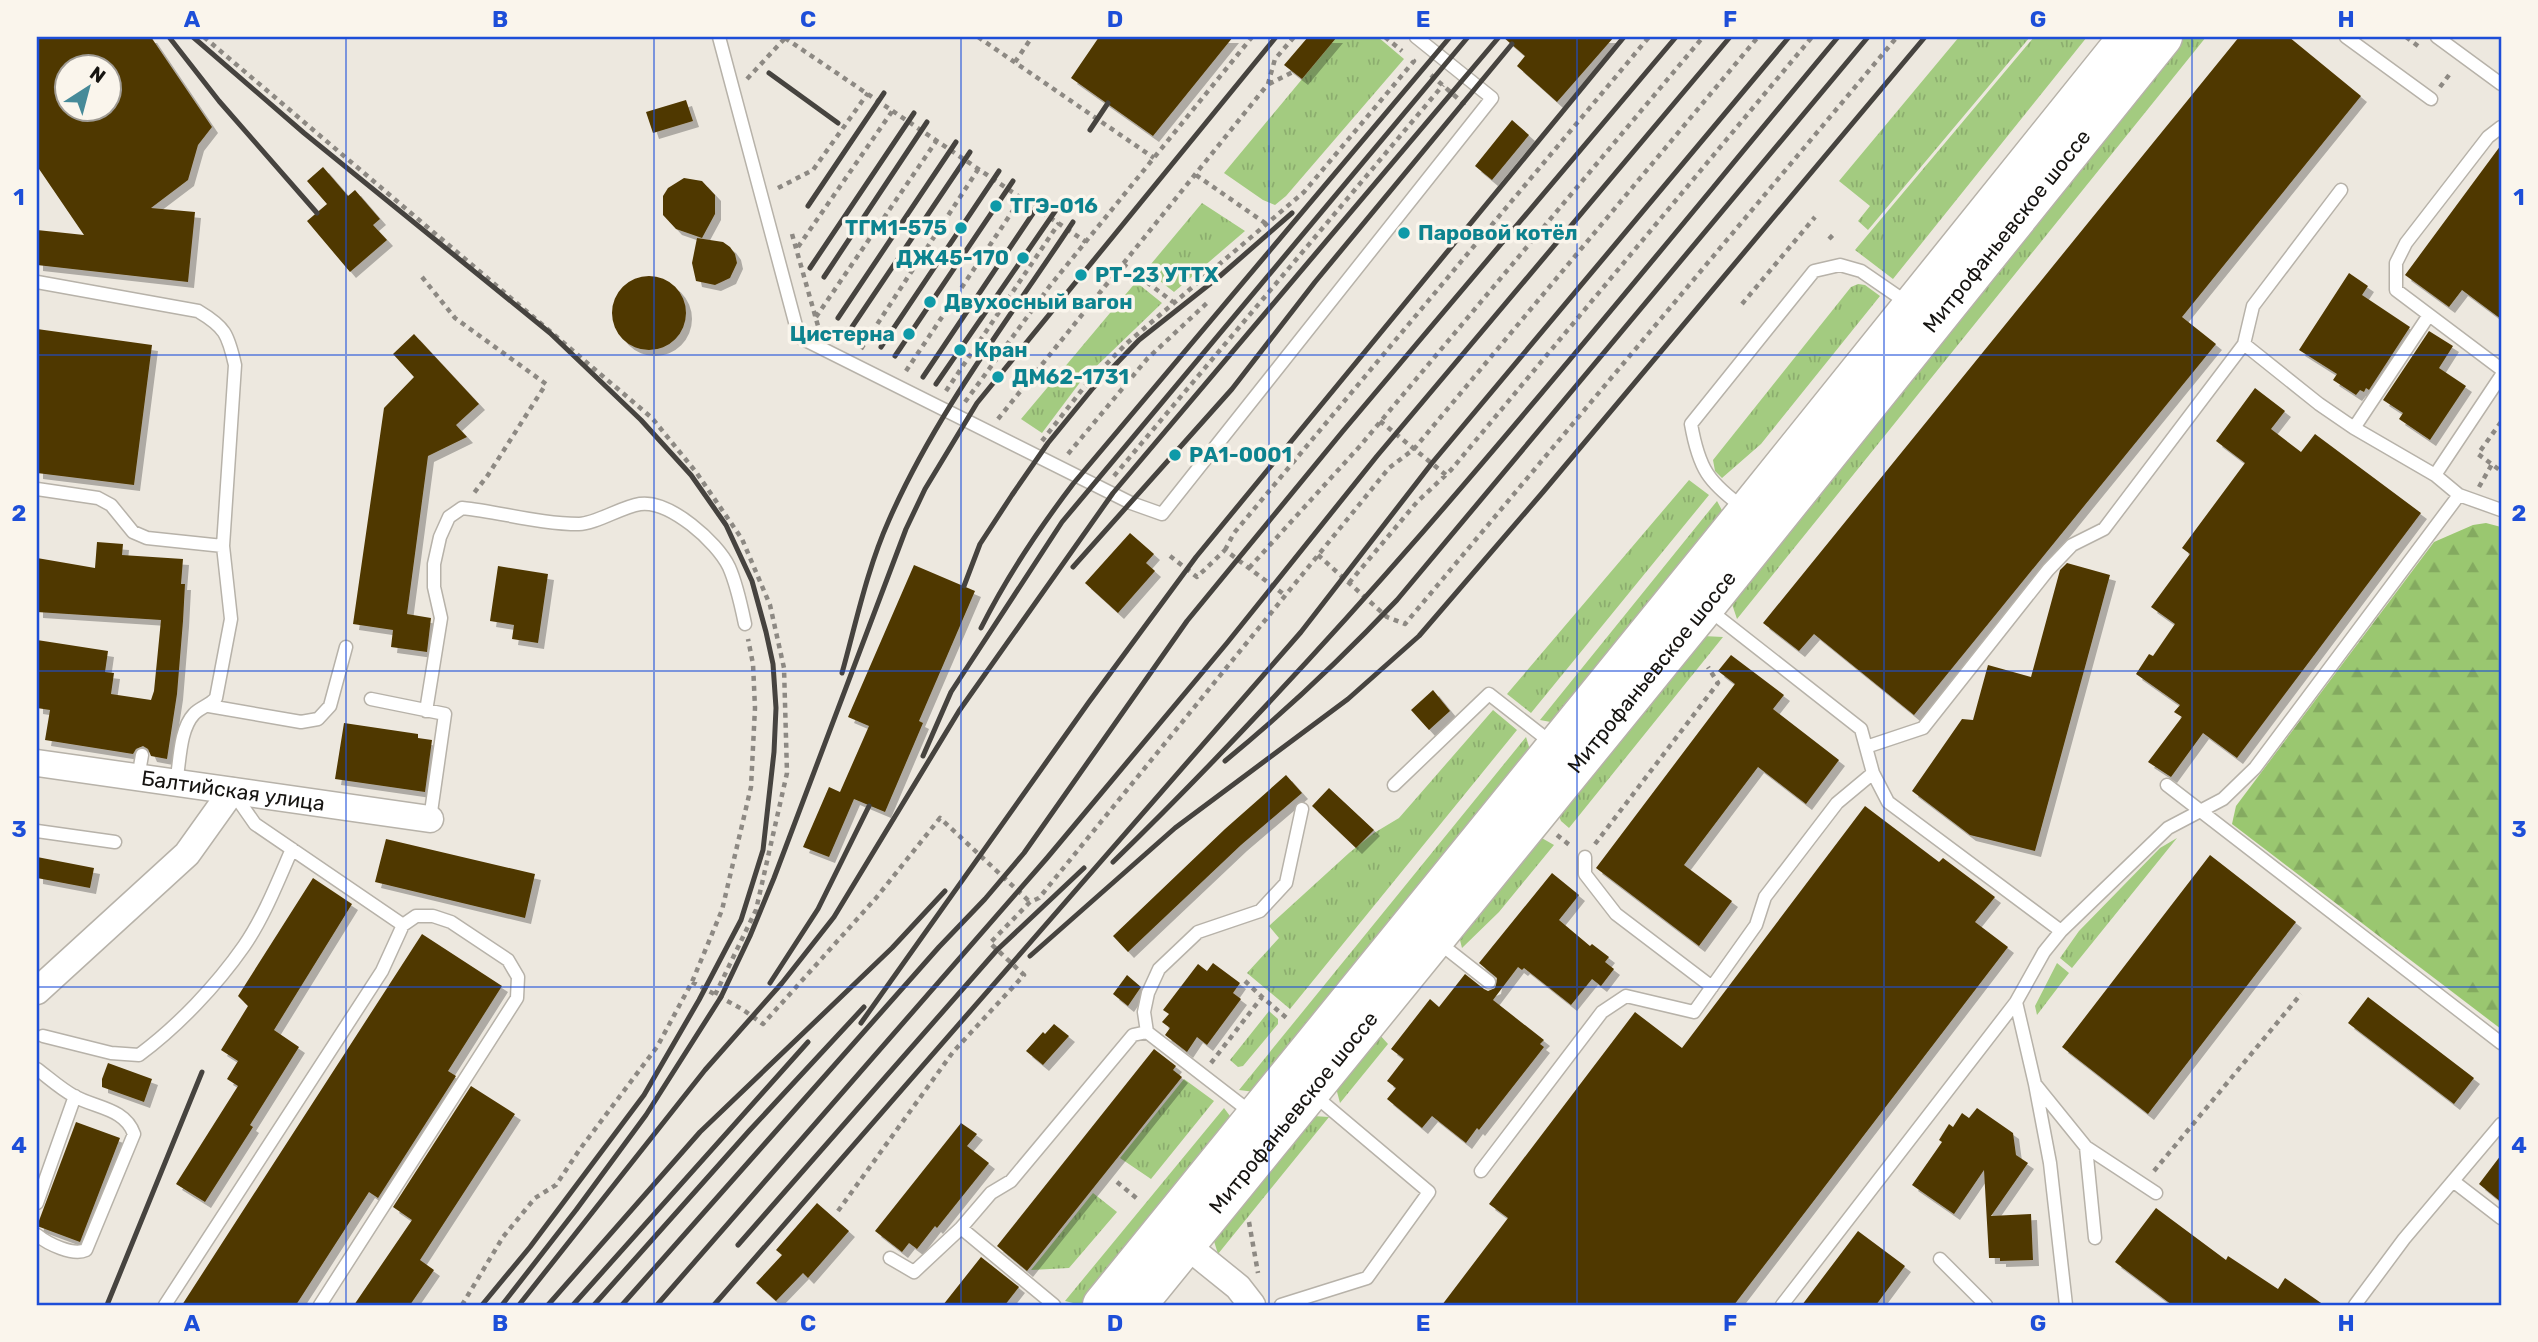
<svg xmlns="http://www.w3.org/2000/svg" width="2538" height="1342" viewBox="0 0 2538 1342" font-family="Rubik,sans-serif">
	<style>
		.grass { fill: url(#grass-tufts) }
		.forest { fill: url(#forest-firs) }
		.building { fill: #503800; fill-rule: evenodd; filter: url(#shadow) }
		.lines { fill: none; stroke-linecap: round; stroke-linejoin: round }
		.service-casing { stroke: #b7b2a9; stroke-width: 15 }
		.minor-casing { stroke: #b7b2a9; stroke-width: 29 }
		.primary-casing { stroke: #b7b2a9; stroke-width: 41 }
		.path { stroke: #8d8983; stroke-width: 4.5; stroke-dasharray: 5 5; stroke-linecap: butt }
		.service { stroke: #fff; stroke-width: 12 }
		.minor { stroke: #fff; stroke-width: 26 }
		.primary { stroke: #fff; stroke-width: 38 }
		.rail { stroke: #46433f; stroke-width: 5 }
		.grid { fill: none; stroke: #1d4ed8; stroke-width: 2; stroke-opacity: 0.55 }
		.culture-dot { fill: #0f9aa8; stroke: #faf5ec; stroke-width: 2.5 }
		.labels { text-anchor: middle; stroke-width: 7; stroke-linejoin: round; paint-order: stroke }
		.culture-label { font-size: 21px; font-weight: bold; fill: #0d838f; stroke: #faf5ec; text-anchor: start }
		.street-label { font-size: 21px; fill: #161411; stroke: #faf5ec }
		.neatline { fill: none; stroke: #1d4ed8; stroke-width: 2.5 }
		.grid-label { font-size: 23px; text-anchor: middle; font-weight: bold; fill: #1d4ed8 }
	</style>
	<defs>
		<pattern id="grass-tufts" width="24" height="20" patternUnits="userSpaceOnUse" patternTransform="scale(1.75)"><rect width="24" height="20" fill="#a3cb80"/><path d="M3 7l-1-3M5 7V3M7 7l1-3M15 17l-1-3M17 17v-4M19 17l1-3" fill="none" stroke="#8cad6e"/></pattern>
		<pattern id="forest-firs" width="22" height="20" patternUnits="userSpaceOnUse" patternTransform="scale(1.75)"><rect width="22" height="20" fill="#9ac770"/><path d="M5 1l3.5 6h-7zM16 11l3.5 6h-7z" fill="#84aa60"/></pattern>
		<filter id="shadow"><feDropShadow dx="6" dy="6" stdDeviation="0" flood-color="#0004"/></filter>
	</defs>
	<rect width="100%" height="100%" fill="#ede8df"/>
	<path class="grass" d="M1337 37H1378L1404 59 1286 196 1275 205 1263 200 1224 173Z
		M1959 37H2030L1868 230 1858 221 1870 206 1839 181Z
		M2034 37H2087L1893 279 1855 250Z
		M2184 37H2206L1737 619 1731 601Z
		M1202 203 1245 231 1174 292 1146 270Z
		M1136 282 1162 303 1081 381 1042 433 1021 419Z
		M1858 284 1865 285 1880 296 1761 444 1722 478 1715 471 1713 460 1851 287Z
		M1689 480 1709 495 1531 713 1507 694Z
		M1717 501 1724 514 1556 723 1540 720Z
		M1703 636 1723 637 1569 828 1561 821 1558 814Z
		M1493 710 1517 730 1290 1009 1247 973 1279 938 1269 926 1349 853 1374 833 1399 818Z
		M1526 737 1531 753 1255 1092 1239 1090Z
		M1540 837 1554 845 1499 912 1462 948 1459 936Z
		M2177 838 2072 968 2060 958 2079 931 2160 848Z
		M2057 963 2069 973 2037 1015 2035 1006Z
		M1269 1011 1278 1019V1024L1243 1066 1238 1067 1230 1060Z
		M1379 1034 1388 1044 1340 1103 1336 1088Z
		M1184 1079 1214 1101 1151 1179 1120 1158Z
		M1224 1108 1233 1120 1081 1305 1065 1301Z
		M1313 1116 1329 1117 1218 1254 1213 1238Z
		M1093 1193 1117 1212 1069 1268 1031 1270Z"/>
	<path class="forest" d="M2486 523 2501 527V1029L2232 824 2236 806 2434 542 2473 525Z"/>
	<path class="building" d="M37 37H151L212 127 198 145 188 180 151 208 195 212 188 282 37 265V230L84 235 37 166ZM66 66H108V108H66Z
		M1099 37H1233L1153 136 1071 78Z
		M1308 37H1337L1302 79 1284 65Z
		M1503 37H1614L1557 102 1517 66 1525 56Z
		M2239 37H2289L2361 96 2182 317 2216 344 1914 715 1814 634 1799 651 1763 623Z
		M686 100 693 121 653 133 646 112Z
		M1512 120 1529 135 1492 180 1475 166Z
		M2501 145V319L2462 290 2449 307 2405 275Z
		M323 167 348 196 355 190 380 219 373 225 387 240 350 272 307 221 327 204 307 181Z
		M684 178 702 181 715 195V214L702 238 676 229 663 215V196L668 188Z
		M697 238 723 242 730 247 735 254 737 263 730 278 715 285 696 281 692 263Z
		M2349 273 2368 286 2362 295 2410 327 2369 390 2366 388 2364 392 2360 390 2356 395 2333 380 2337 374 2299 350Z
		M612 313a37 37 0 1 1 74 0a37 37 0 1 1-74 0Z
		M37 329 152 345 134 485 37 473Z
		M2429 331 2453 346 2439 368 2466 386 2430 440 2399 419 2403 413 2383 400Z
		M414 334 479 404 456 425 467 437 428 456 407 614 431 618 427 652 391 647 393 630 353 624 384 408 414 377 393 354Z
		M2255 388 2285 411 2271 429 2301 452 2315 434 2421 513 2237 758 2203 733 2171 777 2148 762 2182 717 2174 712 2180 705 2136 674 2149 654 2153 656 2175 624 2151 607 2190 554 2182 548 2245 463 2216 441Z
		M1130 533 1154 554 1146 563 1155 571 1118 613 1085 583Z
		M97 542 123 544 122 555 183 559 181 584H185L183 621 177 694 167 759 151 756 148 749 143 746 136 749 133 754 45 740 50 710 37 708V640L108 651 105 672 114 673 111 694 151 700 154 691 161 620 37 612V558L95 568Z
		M2067 563 2110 575 2035 851 1970 835 1912 791 1962 719 1973 720 1988 665 2031 677 2060 570Z
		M914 565 975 591 919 721 923 723 885 812 854 799 829 857 803 847 829 787 840 792 869 726 848 717Z
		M498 566 548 574 538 643 512 639 514 625 490 621Z
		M1731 655 1784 695 1773 709 1839 760 1806 804 1758 767 1684 865 1732 901 1699 946 1596 868 1735 684 1718 671Z
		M1433 690 1450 711 1429 730 1411 710Z
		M344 723 418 734V738L432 740 425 792 335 779Z
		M1286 775 1302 793 1241 845 1128 952 1113 936 1225 829Z
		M1329 788 1374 830 1356 848 1312 806Z
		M1865 806 1939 862 1943 858 1995 897 1975 922 2008 947 1734 1305H1442L1508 1218 1489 1204 1635 1012 1682 1048Z
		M386 839 535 874 525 918 375 882Z
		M2210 855 2296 922 2148 1114 2062 1047Z
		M37 857 94 868 90 888 37 878Z
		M1552 873 1579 895 1559 920 1590 946 1592 944 1609 957 1605 962 1614 969 1601 986 1592 979 1571 1005 1524 968 1522 970 1518 967 1493 1000 1544 1040 1540 1044 1544 1047 1479 1130 1477 1128 1466 1143 1432 1116 1422 1128 1387 1099 1396 1088 1387 1081 1404 1059 1391 1049 1430 999 1439 1007 1465 974 1484 989 1488 991 1495 988 1497 978 1479 963Z
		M313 878 352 904 274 1030 299 1047 250 1125 253 1127 205 1202 176 1184 238 1086 227 1079 238 1061 221 1050 248 1006 238 996Z
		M422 934 502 986 448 1071 456 1076 378 1198 369 1192 296 1305H182Z
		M1213 963 1240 983 1233 993 1241 999 1207 1045 1197 1037 1187 1052 1165 1035 1170 1028 1162 1022 1169 1014 1163 1010 1198 964 1207 971Z
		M1127 975 1141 987 1128 1006 1113 994Z
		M2368 997 2474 1078 2454 1104 2348 1023Z
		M1054 1024 1069 1036 1043 1065 1026 1051 1043 1032 1045 1034Z
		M1154 1049 1176 1066 1173 1070 1182 1077 1027 1271 997 1246Z
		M108 1063 152 1079 144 1102 102 1087V1079Z
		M471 1086 515 1114 420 1260 434 1270 410 1305H354L412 1220 393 1207Z
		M1977 1108 2013 1133 2016 1155 2028 1163 1991 1216 2031 1214 2033 1260 2000 1261V1258H1989L1984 1170 1954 1214 1912 1185 1942 1142 1939 1140 1949 1124 1953 1127 1962 1113 1969 1118Z
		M76 1122 120 1138 80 1242 37 1226Z
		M961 1123 977 1134 967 1146 989 1163 937 1228 935 1226 917 1249 909 1243 902 1252 875 1231Z
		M2501 1155V1202L2479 1184Z
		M817 1203 849 1231 808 1278 803 1273 776 1301 756 1283 782 1255 776 1250Z
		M2156 1208 2226 1260 2228 1256 2278 1289 2285 1278 2324 1305H2172L2115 1262Z
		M1858 1231 1905 1266 1876 1305H1802Z
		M981 1257 1019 1287 1005 1305H943Z"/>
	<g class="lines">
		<defs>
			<path id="service" d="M719 37 799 337 1131 503 1162 514 1492 98 1416 37
				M2346 37 2431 99
				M2437 37 2501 84
				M2501 127 2488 137 2406 243 2396 263V290L2501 369
				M2341 190 2253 306 2244 344 2319 404 2354 428 2435 475 2459 495 2501 510
				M37 282 198 311C225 327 228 334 235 365L223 546 231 619 216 698C209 706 201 707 194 714 179 730 180 763 176 783
				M2354 428 2429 315
				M2435 475 2501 376
				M37 489 98 498 111 505 133 532 147 538 223 546
				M1745 509C1708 482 1699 469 1691 424L1814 271 1840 265 1861 271 1909 304
				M1708 609 1861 729 1873 773 1888 802 2061 931
				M371 699 445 714 430 819
				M209 706 301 722 318 719 330 706 346 647
				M426 711 441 618 434 587V564L440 537 449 517 462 508C500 512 540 524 579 524 595 524 621 507 640 504 670 500 717 542 729 567 737 585 741 605 745 624
				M1866 747 1923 728 2048 570 2072 545 2104 529 2244 344
				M138 778 142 755
				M1394 785 1489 694 1553 744
				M2167 785 2501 1043
				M234 794 255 824 403 925
				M37 831 115 842
				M1585 857V874L1616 914 1712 987
				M1438 942 1489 982
				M2016 1002 2035 1084 2050 1163 2066 1305
				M43 1036 111 1053 139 1055C178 1026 216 986 244 946 264 917 278 881 292 849
				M37 1069C49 1078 61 1089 74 1096 95 1108 125 1108 134 1134L86 1250C73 1256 48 1244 37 1235
				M2035 1084 2086 1147 2095 1238
				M1253 1114 1147 1032 1144 1012 1148 993 1159 969 1198 932 1260 911 1286 883 1302 809
				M2086 1147 2156 1193
				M1481 1171 1602 1012 1626 996 1694 1012 1756 925 1765 897 1837 803 1873 773
				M2453 1181 2501 1218
				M37 1203 75 1096
				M961 1228 1054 1305
				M890 1258 914 1272 961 1228 991 1193 1011 1181 1133 1035 1147 1032
				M1940 1259 1986 1305
				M165 1305 382 971 403 925 416 916H433L451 922 508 960 518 977 517 998 320 1305
				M1281 1305 1367 1278 1429 1192 1314 1095
				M1782 1305 2016 1002 2044 952 2061 931 2168 828 2223 799 2255 768 2459 495
				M2355 1305 2404 1239 2501 1124"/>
			<g id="minor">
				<path id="s1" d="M37 763 430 819"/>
				<path d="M37 991 187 854 232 791"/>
				<path d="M1186 1245 1238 1287 1252 1305"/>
			</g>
			<g id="primary">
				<path d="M1102 1305 1747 511 2128 37"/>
				<path id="s2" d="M1137 1305 1705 607 2163 37"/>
			</g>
		</defs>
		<use href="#service" class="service-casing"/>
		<use href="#minor" class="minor-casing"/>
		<use href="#primary" class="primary-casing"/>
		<path class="path" d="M204 37 652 418 696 472 742 539 770 605 784 668 787 773 756 910 715 995
			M978 37 1154 158
			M1385 37 1402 51
			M2406 37 2422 49
			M785 38 1086 242
			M1015 62 1032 37
			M1431 75 1463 103 1464 107
			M747 79 786 37
			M1269 84 1293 72
			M2440 87 2452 71
			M1196 175 1265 223
			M778 188 813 170 868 93
			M792 234 818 326
			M1829 239 1835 233
			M798 247 893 110
			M1123 264 1173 302
			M422 277 455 318 546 384 488 475 474 493
			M1742 304 1815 217
			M816 317 937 140
			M861 349 979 168
			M906 371 1022 197
			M946 391 1059 223
			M965 402 1049 287 1252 37
			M998 419 1268 84 1275 59 1294 37
			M1380 421 1446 475
			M2501 422 2478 454 2501 471
			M1042 441 1085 386 1127 343 1304 192 1414 61 1412 59
			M1068 454 1147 359 1208 302
			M1114 476 1443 85
			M2479 487 2492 464
			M1225 550 1234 533 1649 37
			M1318 555 1387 617 1405 624 1897 37
			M1170 556 1197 577 1225 550 1286 596
			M1249 568 1360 446 1703 37
			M1349 583 1417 502 1451 470 1812 37
			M1557 835 1572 847
			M1595 844 1718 683 1708 667
			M1245 981 1262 997
			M692 982 742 1009 763 1024 876 898 940 818 1030 902
			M1211 1063 1262 997 1289 1020
			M2154 1171 2301 994
			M1117 1182 1140 1201
			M838 1211 953 1052 1024 975 990 943 1030 902 1039 898 1389 468 1414 449 1758 37
			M1249 1222 1258 1273
			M462 1305 503 1237 535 1198 556 1185 580 1149 657 1047 692 982 722 910 751 787 755 708 753 664 748 639"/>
		<use href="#service" class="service"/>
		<use href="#minor" class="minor"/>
		<use href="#primary" class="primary"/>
		<path class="rail" d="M169 37 219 101 317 213
			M193 37 304 133 550 333 641 420 691 475 726 525 752 581 766 632 773 664 776 708 774 752 763 850 741 920 699 1000 644 1095 530 1247 482 1305
			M769 73 838 123
			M1090 130 1108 103
			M808 206 884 93
			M810 268 914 113
			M824 277 927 122
			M838 318 956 142
			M852 327 970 152
			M881 347 999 171
			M895 356 1013 181
			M923 377 1042 200
			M936 384 1056 210
			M1073 567 1232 389 1315 282 1512 44
			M964 586 980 544 1012 495 1048 443 1093 388 1139 340 1220 276 1292 213
			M981 628C1007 576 1038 530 1073 484L1450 37
			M842 673C856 623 867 569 889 520 936 413 1009 319 1073 222
			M923 756 951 692 1062 522 1468 37
			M1225 761C1286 711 1343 657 1397 600L1868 37
			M1113 862C1376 606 1604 317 1838 37
			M1030 956 1175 828 1348 699 1419 636 1543 492 1925 37
			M770 983 818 909 869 806
			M861 1023 1089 702 1196 557 1624 37
			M738 1245 997 950 1084 868
			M107 1305 202 1072
			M502 1305 576 1210 646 1115 721 997 750 936 774 878 906 529 925 489 977 403 1276 37
			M519 1305 705 1070 782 983 834 917 959 711 1113 493 1499 37
			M548 1305 700 1132 892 948 945 891
			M573 1305 808 1042
			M594 1305 749 1131 864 1007
			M622 1305 939 947 985 899 1024 853 1187 621 1343 431 1676 37
			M657 1305 1047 858 1227 643 1377 456 1730 37
			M714 1305 1301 632 1432 463 1789 37"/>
	</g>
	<path class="grid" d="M346 37V1305M654 37V1305M961 37V1305M1269 37V1305M1577 37V1305M1884 37V1305M2192 37V1305M37 355H2501M37 671H2501M37 987H2501"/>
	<g class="culture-dot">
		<circle cx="996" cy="206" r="7"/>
		<circle cx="961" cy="228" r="7"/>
		<circle cx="1404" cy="233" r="7"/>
		<circle cx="1023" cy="258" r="7"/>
		<circle cx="1081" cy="275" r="7"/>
		<circle cx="930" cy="302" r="7"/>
		<circle cx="909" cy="334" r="7"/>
		<circle cx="960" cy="350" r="7"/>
		<circle cx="998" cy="377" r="7"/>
		<circle cx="1175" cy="455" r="7"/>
	</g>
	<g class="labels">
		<g class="culture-label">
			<text x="1010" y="213">ТГЭ-016</text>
			<text x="947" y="235" text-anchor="end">ТГМ1-575</text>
			<text x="1418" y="240">Паровой котёл</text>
			<text x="1009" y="265" text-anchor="end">ДЖ45-170</text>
			<text x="1095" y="282">РТ-23 УТТХ</text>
			<text x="944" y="309">Двухосный вагон</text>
			<text x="895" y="341" text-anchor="end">Цистерна</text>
			<text x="974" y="357">Кран</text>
			<text x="1012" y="384">ДМ62-1731</text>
			<text x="1189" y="462">РА1-0001</text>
		</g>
		<g class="street-label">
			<text dy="7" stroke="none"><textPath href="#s2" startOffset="1382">Митрофаньевское шоссе</textPath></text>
			<text dy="7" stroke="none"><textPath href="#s2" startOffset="816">Митрофаньевское шоссе</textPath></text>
			<text dy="7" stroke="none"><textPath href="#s1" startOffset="198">Балтийская улица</textPath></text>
			<text dy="7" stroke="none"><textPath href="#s2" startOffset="248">Митрофаньевское шоссе</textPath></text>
		</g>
	</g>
	<rect width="2538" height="1342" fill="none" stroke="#faf5ec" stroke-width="77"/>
	<g transform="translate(88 88) rotate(36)"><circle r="33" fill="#faf5ec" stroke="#9f9b94" stroke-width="2"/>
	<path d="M0-5L12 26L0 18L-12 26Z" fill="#468a99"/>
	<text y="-10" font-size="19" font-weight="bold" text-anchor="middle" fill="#161411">N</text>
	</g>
	<rect x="38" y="38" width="2462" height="1266" class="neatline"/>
	<g class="grid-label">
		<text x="192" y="27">A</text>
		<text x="500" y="27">B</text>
		<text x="808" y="27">C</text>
		<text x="1115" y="27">D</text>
		<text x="1423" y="27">E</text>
		<text x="1730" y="27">F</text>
		<text x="2038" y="27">G</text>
		<text x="2346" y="27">H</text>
		<text x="19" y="205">1</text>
		<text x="2519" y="205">1</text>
		<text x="19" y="521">2</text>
		<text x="2519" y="521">2</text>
		<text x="19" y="837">3</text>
		<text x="2519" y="837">3</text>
		<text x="19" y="1153">4</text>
		<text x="2519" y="1153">4</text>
		<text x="192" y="1331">A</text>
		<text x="500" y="1331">B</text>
		<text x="808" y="1331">C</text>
		<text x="1115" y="1331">D</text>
		<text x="1423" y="1331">E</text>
		<text x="1730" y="1331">F</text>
		<text x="2038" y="1331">G</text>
		<text x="2346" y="1331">H</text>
	</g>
</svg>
